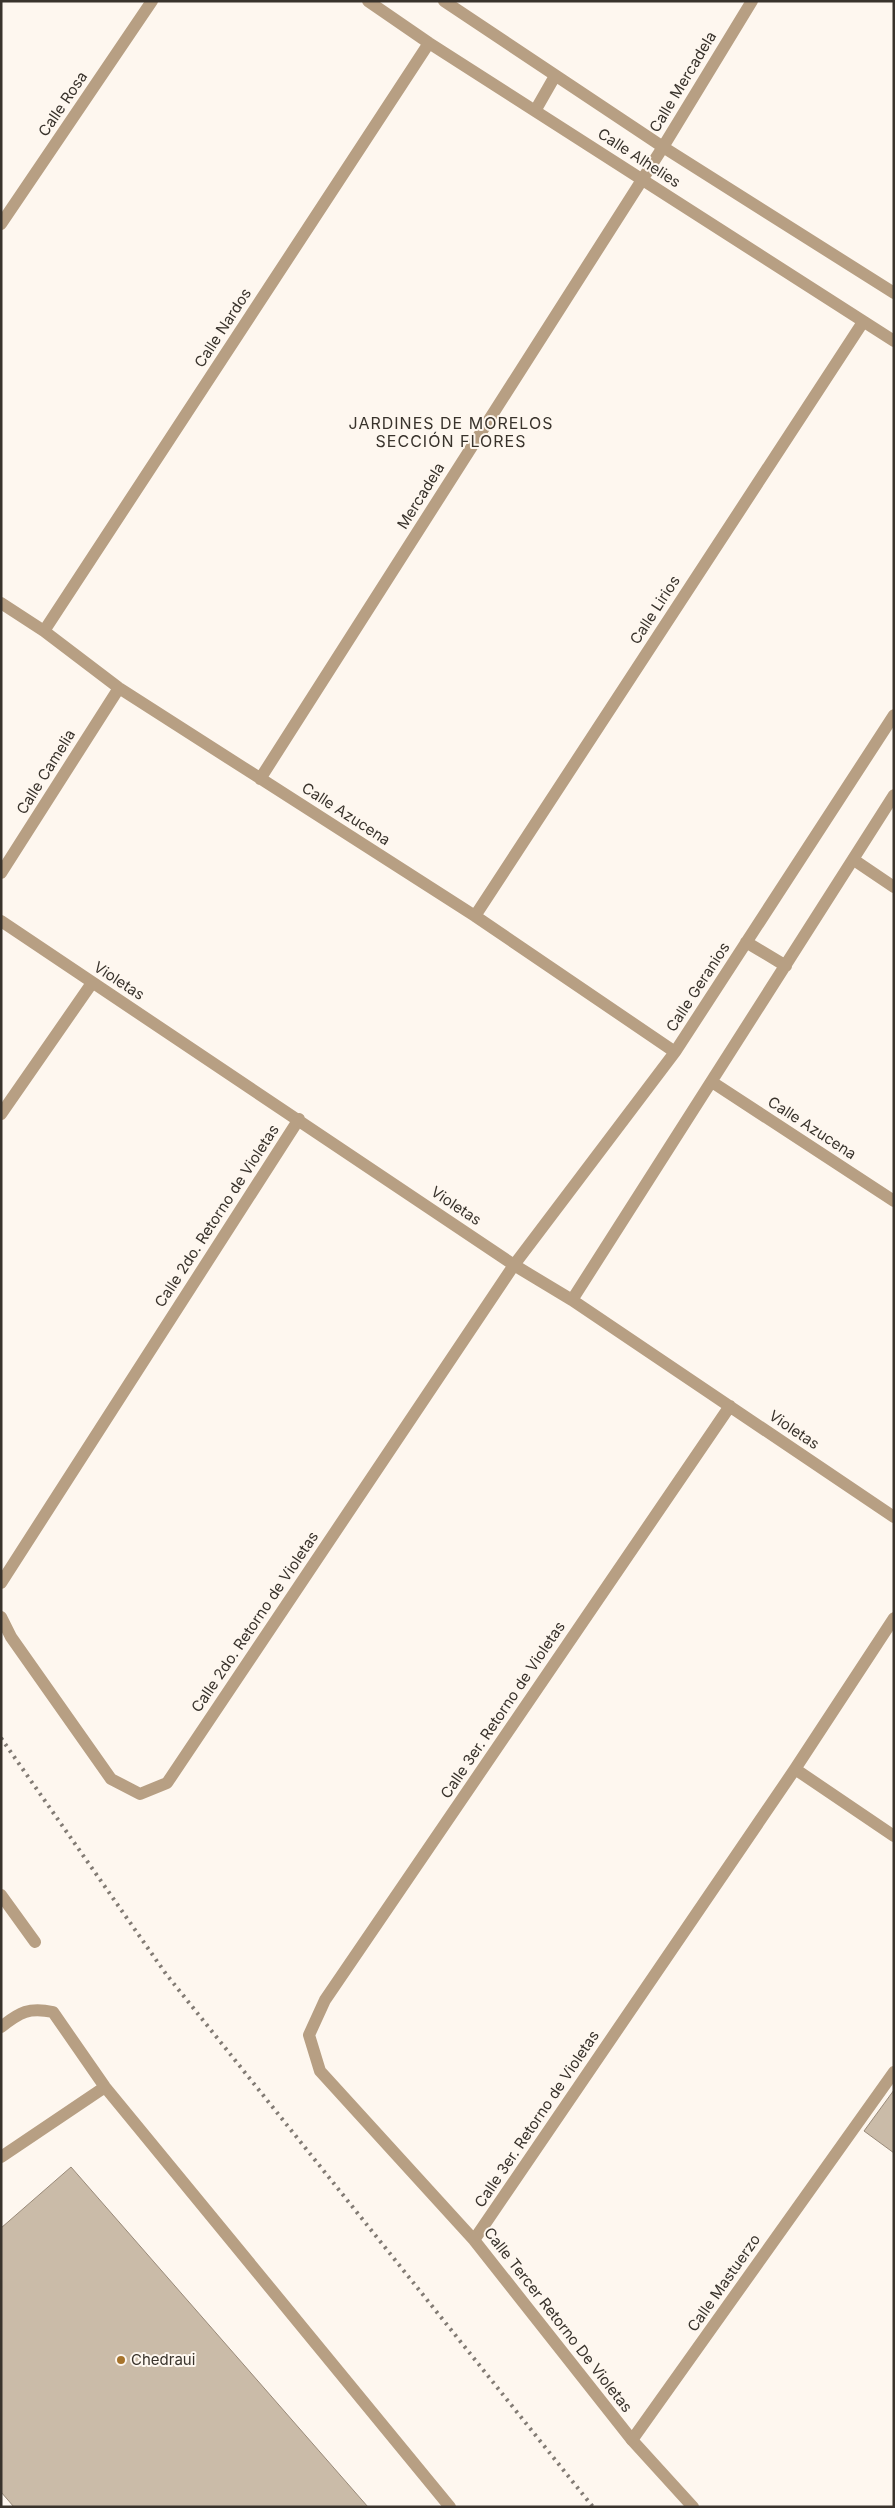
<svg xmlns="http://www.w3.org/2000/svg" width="895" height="2508" viewBox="0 0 895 2508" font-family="Inter,sans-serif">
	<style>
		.building { fill: #cabba8; stroke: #998a79 }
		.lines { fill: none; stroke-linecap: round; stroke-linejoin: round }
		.service { stroke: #b79f83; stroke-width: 12 }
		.pedestrian { stroke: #b79f83; stroke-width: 12 }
		.minor { stroke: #b79f83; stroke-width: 12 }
		.rail { stroke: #827b74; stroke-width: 4; stroke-dasharray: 2.5 5; stroke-linecap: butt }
		.poi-dot { fill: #a7742c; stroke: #fef7ef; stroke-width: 2 }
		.labels { text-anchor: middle; stroke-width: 4; stroke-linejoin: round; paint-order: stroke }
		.street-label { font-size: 15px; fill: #39332c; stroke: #fef7ef }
		.poi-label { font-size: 15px; fill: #39332c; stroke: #fef7ef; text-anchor: start }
		.neighbourhood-label { font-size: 16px; letter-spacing: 1px; fill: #39332c; stroke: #fef7ef }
	</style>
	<rect width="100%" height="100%" fill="#fef7ef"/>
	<path class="building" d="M894 2090V2153L864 2131Z
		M71 2167 368 2507H14L1 2492V2228Z"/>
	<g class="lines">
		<path class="service" d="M1 1895 35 1942
			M1 2027C20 2012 29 2007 53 2012L105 2087 450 2507
			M1 2157 105 2087"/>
		<path class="pedestrian" d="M632 2440 693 2507"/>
		<path class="minor" d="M368 1 429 43 894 341
			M444 1 663 147 894 293
			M535 111 555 76
			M1 224 152 1
			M1 603 44 631 119 688 475 916 675 1052
			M44 631 429 43
			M260 779 663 147 752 1
			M854 860 894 887
			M1 873 119 688
			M475 916 863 322
			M1 921 514 1265 572 1300 894 1517
			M746 942 786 966
			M712 1082 894 1201
			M1 1114 92 983
			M572 1300 894 795
			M730 1406 325 2000 309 2035 320 2071 474 2240 632 2440 894 2072
			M1 1583 299 1119
			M1 1617 11 1637 111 1779 140 1794 167 1783 514 1265 675 1052 894 715
			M795 1769 894 1836
			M474 2240 795 1769 894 1618"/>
		<path class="rail" d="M1 1738 166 1974 593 2507"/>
	</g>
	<circle class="poi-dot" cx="121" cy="2360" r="5"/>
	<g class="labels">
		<g class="street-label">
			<text transform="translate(683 82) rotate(-59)" y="5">Calle Mercadela</text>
			<text transform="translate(63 104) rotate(-56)" y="5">Calle Rosa</text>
			<text transform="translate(639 158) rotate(33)" y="5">Calle Alhelies</text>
			<text transform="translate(223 328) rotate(-57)" y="5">Calle Nardos</text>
			<text transform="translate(421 496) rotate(-58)" y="5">Mercadela</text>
			<text transform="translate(655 610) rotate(-57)" y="5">Calle Lirios</text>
			<text transform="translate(46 772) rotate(-58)" y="5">Calle Camelia</text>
			<text transform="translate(346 814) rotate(33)" y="5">Calle Azucena</text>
			<text transform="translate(119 981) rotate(33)" y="5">Violetas</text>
			<text transform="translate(698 987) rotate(-57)" y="5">Calle Geranios</text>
			<text transform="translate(812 1128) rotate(33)" y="5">Calle Azucena</text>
			<text transform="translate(456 1206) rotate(34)" y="5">Violetas</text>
			<text transform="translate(217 1216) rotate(-57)" y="5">Calle 2do. Retorno de Violetas</text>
			<text transform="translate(794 1430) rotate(34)" y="5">Violetas</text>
			<text transform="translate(255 1622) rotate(-56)" y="5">Calle 2do. Retorno de Violetas</text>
			<text transform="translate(503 1710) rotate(-56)" y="5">Calle 3er. Retorno de Violetas</text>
			<text transform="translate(537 2119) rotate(-56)" y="5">Calle 3er. Retorno de Violetas</text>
			<text transform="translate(724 2283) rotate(-55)" y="5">Calle Mastuerzo</text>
			<text transform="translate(558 2320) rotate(52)" y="5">Calle Tercer Retorno De Violetas</text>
		</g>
		<g class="poi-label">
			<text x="131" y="2365">Chedraui</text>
		</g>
		<g class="neighbourhood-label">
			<text x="451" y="429">JARDINES DE MORELOS<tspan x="451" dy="18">SECCIÓN FLORES</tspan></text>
		</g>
	</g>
	<rect width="895" height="2508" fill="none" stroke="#39332c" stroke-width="5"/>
</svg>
